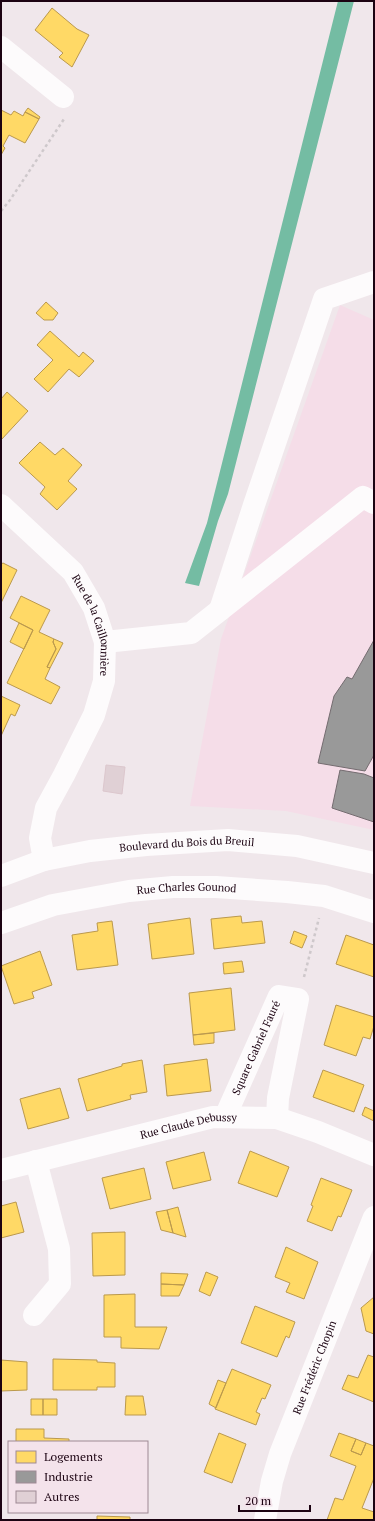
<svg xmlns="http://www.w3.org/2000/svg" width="375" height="1521" viewBox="0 0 375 1521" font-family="'PT Serif',serif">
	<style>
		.built { fill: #f5dde8 }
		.water { fill: #74bca3 }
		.homes { fill: #ffd966; stroke: #bb994d }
		.industry { fill: #999; stroke: #746c70 }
		.building { fill: #e0d0d5; stroke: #dcc7cd }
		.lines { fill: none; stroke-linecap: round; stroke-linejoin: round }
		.path { stroke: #cec8cb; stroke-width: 2.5; stroke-dasharray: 3 3; stroke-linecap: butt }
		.minor { stroke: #fdfbfc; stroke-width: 22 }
		.major { stroke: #fdfbfc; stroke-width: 22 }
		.labels { text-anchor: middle; stroke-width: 4; stroke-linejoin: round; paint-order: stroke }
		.street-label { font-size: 11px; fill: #1c0312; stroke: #f4e3eb }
	</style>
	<rect width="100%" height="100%" fill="#f0e7eb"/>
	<path class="built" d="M340 305 374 320V830L286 811 190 806 221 639Z"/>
	<path class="water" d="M338 1H354L228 494 218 521 199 586 185 583 207 523Z"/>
	<path class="homes" d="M52 8 77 29 89 35 72 67 59 57 63 53 35 30Z
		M28 108 40 117 39 119 25 112Z
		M1 110 11 115 14 111 23 116 25 112 39 119 25 143 9 135 3 146 5 148 1 155Z
		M46 302 58 313 53 320H44L36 313Z
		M50 331 79 357 83 352 94 361 79 377 69 369 48 392 34 379 53 360 37 345Z
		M7 392 28 411 1 440V399Z
		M40 442 55 455 63 448 82 465 68 481 77 489 57 510 40 494 45 487 19 463Z
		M3 563 17 570 1 603V564Z
		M21 596 50 610 39 632 54 639 53 642 56 649 47 667 50 668 45 679 60 687 51 704 7 683 33 630 10 618Z
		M19 623 33 630 24 649 10 642Z
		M54 639 63 643 50 668 47 667 56 649 53 642Z
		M1 696 20 705 15 716 11 714 1 736Z
		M241 916 242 923 262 921 265 943 214 949 211 919Z
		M190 918 194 954 152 959 148 924Z
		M112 921 118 965 77 970 72 935 98 931 97 923Z
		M294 931 307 936 302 948 290 943Z
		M346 935 374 945V977L336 964Z
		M40 951 52 985 32 992 34 998 14 1004 1 966Z
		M242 961 244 972 224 974 223 963Z
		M231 988 235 1030 193 1035 189 993Z
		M336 1005 374 1017V1026L370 1039 363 1037 356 1056 324 1045Z
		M214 1033V1043L194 1045 193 1035Z
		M207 1059 211 1091 167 1096 164 1065Z
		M142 1060 147 1092 130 1095 131 1099 87 1111 78 1079 122 1066V1064Z
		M323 1070 364 1085 354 1112 313 1097Z
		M60 1088 69 1118 28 1129 20 1099Z
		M365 1107 374 1111V1121L362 1115Z
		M250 1151 289 1167 277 1197 238 1183Z
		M204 1152 211 1180 173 1189 166 1162Z
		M144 1168 151 1199 110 1209 102 1178Z
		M321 1178 352 1190 341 1217 338 1216 332 1231 307 1221 313 1206 311 1205Z
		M16 1202 24 1232 1 1238V1206Z
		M178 1207 186 1237 173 1233 167 1210Z
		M167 1210 173 1233 161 1230 156 1212Z
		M125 1232V1275L93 1276 92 1233Z
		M286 1247 318 1262 304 1299 286 1292 290 1283 275 1277Z
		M206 1272 218 1277 210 1296 199 1291Z
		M161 1273 188 1274 184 1285 161 1284Z
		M161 1284 184 1285 179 1296H161Z
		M135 1294V1327H167L159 1349 121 1348V1337H104V1295Z
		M374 1297V1334L366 1331 361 1308Z
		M255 1306 295 1322 289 1338 286 1336 277 1357 241 1343Z
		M368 1355 374 1357V1402L342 1389 348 1375 358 1378Z
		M53 1359 97 1360V1362L115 1363V1387H97V1390H53Z
		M1 1360 27 1362V1390L1 1391Z
		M232 1369 271 1385 265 1399 262 1398 256 1412 260 1414 256 1425 215 1409Z
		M218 1380 226 1383 216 1408 209 1404Z
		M126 1396H143L146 1415H125Z
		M31 1399H43V1415H31Z
		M43 1399H57V1415H43Z
		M16 1429H44V1438L69 1439V1442H16Z
		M219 1433 246 1444 232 1483 204 1472Z
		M339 1433 356 1439 351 1451 361 1455 366 1443 374 1446V1478L362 1508 374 1512V1520H327L335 1498 343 1500 356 1466 330 1456Z
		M356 1439 366 1443 361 1455 351 1451Z
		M97 1516 130 1517V1520H97Z"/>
	<path class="industry" d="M374 640V755L365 771 318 763 334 696 347 677 352 679Z
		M340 770 364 774 374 778V822L332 808Z"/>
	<path class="building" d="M106 765 125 767 122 794 103 791Z"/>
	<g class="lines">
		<path class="path" d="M1 211 10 200 64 119
			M304 977 319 918"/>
		<g class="minor">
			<path d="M1 47 63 97"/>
			<path id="s1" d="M1 505 73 572 94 608 105 642 104 681 94 715 64 775 46 808 40 838 44 860"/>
			<path d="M220 610 254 505 324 299 374 282"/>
			<path d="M105 642 191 633 363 497 374 503"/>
			<path id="s2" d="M1 923 53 905 129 891 173 887H216L287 892 324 896 374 912"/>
			<path id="s3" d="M225 1117 279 996 298 999 278 1098 277 1118"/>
			<path id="s4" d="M1 1170 213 1117 277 1118 318 1132 374 1155"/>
			<path d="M34 1315 60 1284 59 1249 36 1161"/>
			<path id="s5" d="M265 1520 272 1481 280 1454 374 1217"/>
		</g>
		<path class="major" id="s6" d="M1 876 44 860 90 851 146 845 228 840 297 846 374 863"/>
	</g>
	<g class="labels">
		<g class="street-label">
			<text dy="4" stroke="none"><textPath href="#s1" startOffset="156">Rue de la Caillonnière</textPath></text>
			<text dy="4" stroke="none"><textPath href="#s6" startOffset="190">Boulevard du Bois du Breuil</textPath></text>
			<text dy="4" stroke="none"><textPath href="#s2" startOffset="190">Rue Charles Gounod</textPath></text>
			<text dy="4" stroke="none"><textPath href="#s3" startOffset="76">Square Gabriel Fauré</textPath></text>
			<text dy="4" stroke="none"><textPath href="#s4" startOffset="193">Rue Claude Debussy</textPath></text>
			<text dy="4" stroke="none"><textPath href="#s5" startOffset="161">Rue Frédéric Chopin</textPath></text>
		</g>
	</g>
	<rect width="375" height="1521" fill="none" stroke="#1c0312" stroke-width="4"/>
	<rect x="8" y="1441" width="140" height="72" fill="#f4e3eb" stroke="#9e8994"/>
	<rect x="16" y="1451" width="20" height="12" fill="#ffd966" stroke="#9e8994"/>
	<text x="44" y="1461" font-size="12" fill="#1c0312">Logements</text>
	<rect x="16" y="1471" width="20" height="12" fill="#999999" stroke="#9e8994"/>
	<text x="44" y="1481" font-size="12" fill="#1c0312">Industrie</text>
	<rect x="16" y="1491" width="20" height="12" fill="#e0d0d5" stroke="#9e8994"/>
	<text x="44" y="1501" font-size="12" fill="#1c0312">Autres</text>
	<path d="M239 1505v6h71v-6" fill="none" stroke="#1c0312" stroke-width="2"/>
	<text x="245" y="1505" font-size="12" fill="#1c0312" stroke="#f4e3eb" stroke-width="3" paint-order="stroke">20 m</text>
</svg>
